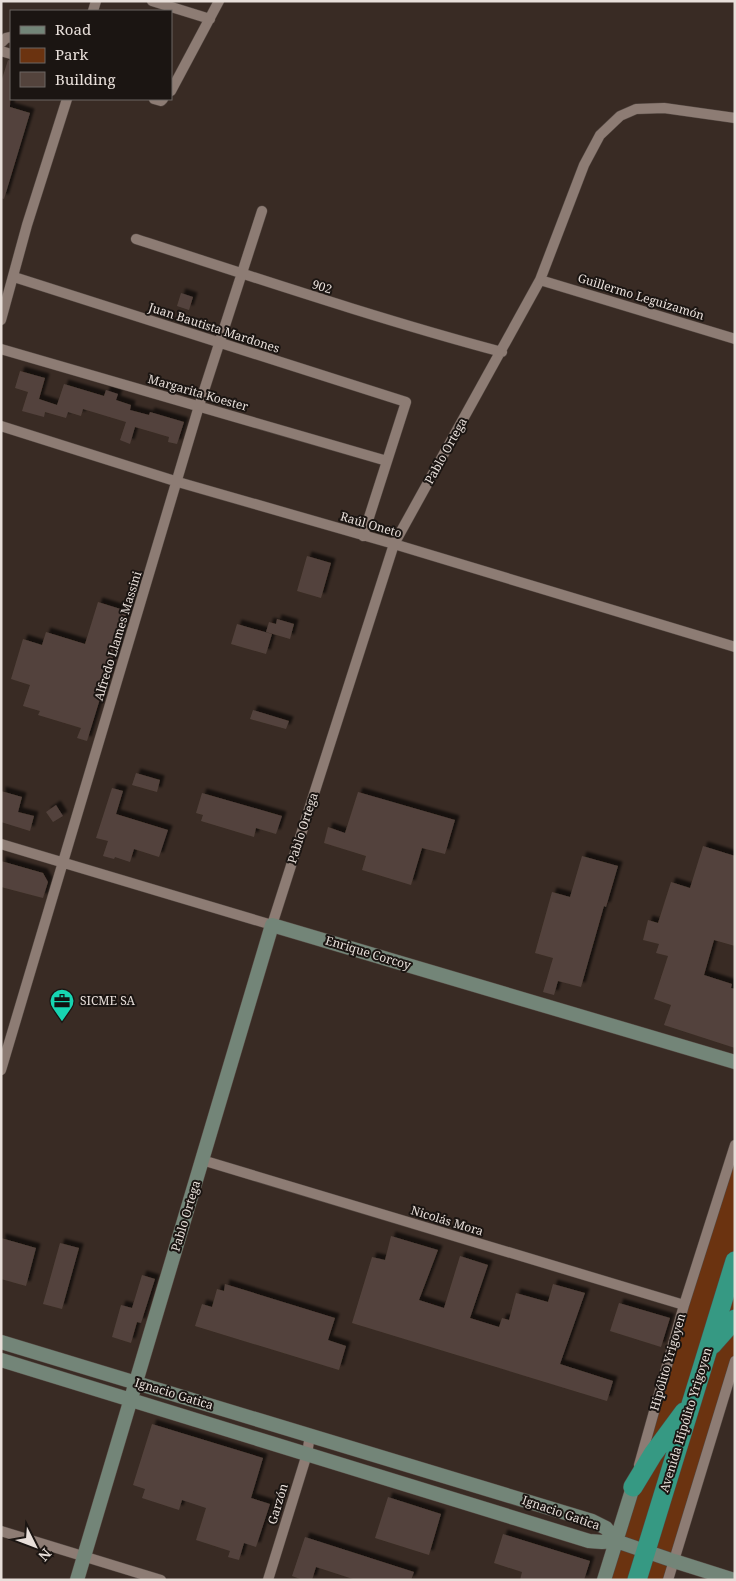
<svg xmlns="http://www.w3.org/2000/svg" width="736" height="1581" viewBox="0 0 736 1581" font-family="'Noto Serif',serif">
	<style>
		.green { fill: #6b3310 }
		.building { fill: #53433c; filter: url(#shadow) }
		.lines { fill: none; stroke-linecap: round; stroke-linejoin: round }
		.street-casing { stroke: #544842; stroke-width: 11 }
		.secondary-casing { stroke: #544842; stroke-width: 15 }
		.highway-casing { stroke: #544842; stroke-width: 20 }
		.street { stroke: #8d7c74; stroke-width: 10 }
		.secondary { stroke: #738578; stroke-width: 14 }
		.highway { stroke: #369983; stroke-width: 19 }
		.labels { text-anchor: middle; stroke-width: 4; stroke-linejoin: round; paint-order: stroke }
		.street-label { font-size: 12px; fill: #e8dfda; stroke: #1b1512 }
		.poi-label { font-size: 12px; fill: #e8dfda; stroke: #1b1512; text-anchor: start }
	</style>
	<defs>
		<filter id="shadow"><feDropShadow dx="4.5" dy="-4.5" stdDeviation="1" flood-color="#0009"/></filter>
	</defs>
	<rect width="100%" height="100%" fill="#392b24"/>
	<path class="green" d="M735 1145V1361L668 1580H604Z"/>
	<path class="building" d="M8 60 11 61 10 107 30 113 4 199 1 198V82Z
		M181 293 193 297 189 310 177 306Z
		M20 371 45 378 39 399 57 405 64 384 104 396 106 390 118 394 116 400 131 405 130 410 149 415 150 412 184 422 177 444 168 442 169 437 135 427 130 444 120 440 126 422 83 409 81 416 68 412 66 418 45 412 44 417 22 411 28 392 15 388Z
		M307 556 331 563 321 598 297 591Z
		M98 602 127 611 87 741 77 738 81 728 38 715 40 711 23 706 30 685 11 679 23 639 42 645 46 632 85 644Z
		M277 619 294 624 290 639 266 632 269 622 276 624Z
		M237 624 272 634 266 654 231 644Z
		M253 710 289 721 286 729 250 719Z
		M136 773 160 780 157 792 132 785Z
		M112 788 123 791 116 814 168 830 159 857 134 849 130 862 115 857 114 859 103 856 108 841 96 838Z
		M1 791 22 797 18 812 34 816 30 831 1 822Z
		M358 792 455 820 445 854 422 848 411 885 362 870 366 856 324 843 328 827 345 833Z
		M202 793 282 816 276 834 256 828 254 837 201 821 203 815 196 813Z
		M56 805 63 816 53 822 46 812Z
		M703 846 735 856V946L714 940 704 975 732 984 731 988 735 989V1048L664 1025 671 1005 654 999 668 956 656 953 659 944 643 940 648 920 658 923 671 882 690 888Z
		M582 856 618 866 606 907 604 906 581 987 558 981 554 995 543 992 553 958 535 953 552 892 570 897Z
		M1 861 43 873 48 882 43 898 1 887Z
		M391 1236 438 1250 419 1300 444 1308 460 1256 488 1265 470 1318 499 1327 502 1318 509 1320 516 1293 548 1302 553 1284 585 1293 560 1364 613 1381 607 1401 352 1323 372 1257 385 1260Z
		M1 1238 36 1248 26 1286 1 1279Z
		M60 1243 79 1248 62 1309 43 1304Z
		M142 1275 155 1279 141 1323 137 1322 131 1343 112 1337 121 1305 132 1308Z
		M225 1284 335 1318 328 1340 346 1346 339 1370 195 1326 202 1304 212 1307 217 1289 224 1291Z
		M619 1303 670 1318 661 1347 610 1331Z
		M152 1424 263 1458 251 1498 270 1504 256 1547 244 1543 239 1560 228 1557 230 1551 196 1540 206 1508 182 1500 179 1510 142 1498 145 1489 133 1485Z
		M388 1497 441 1514 429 1555 375 1538Z
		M503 1534 590 1561 584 1580H520L522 1572 494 1563Z
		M305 1537 414 1572 411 1580H356L316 1567 312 1580H303L292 1576Z"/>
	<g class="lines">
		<defs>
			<path id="street" d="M152 1 210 19
				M93 11 96 1
				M1 43 6 38 11 37
				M1 51 11 54
				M171 91 219 1
				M154 99 161 101 163 99
				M136 239C257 278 378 319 502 352
				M14 277 406 402 363 536
				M540 280 735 339
				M1 320 27 225 67 99
				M1 349 387 461
				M1 426 178 482 394 544 735 647
				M1 844 272 925 394 544 540 280 584 165 600 135 620 116 636 109 664 108 735 118
				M1 1070 199 406 262 211
				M202 1160 684 1305
				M639 1465 684 1305 735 1145
				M1 1531 161 1580
				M268 1580 307 1454 310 1435
				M668 1580 735 1361"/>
			<path id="secondary" d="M1 1342 592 1521 606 1528 616 1541
				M1 1360 589 1541 602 1542 616 1541
				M616 1541 674 1561 734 1580
				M77 1580 272 925 735 1062
				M604 1580 633 1487"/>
			<path id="highway" d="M712 1345 735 1319
				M633 1487 653 1454 684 1412
				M637 1580 735 1261"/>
		</defs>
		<use href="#street" class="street-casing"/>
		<use href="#secondary" class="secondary-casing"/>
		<use href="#highway" class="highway-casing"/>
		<use href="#street" class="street"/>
		<use href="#secondary" class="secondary"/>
		<use href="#highway" class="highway"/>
	</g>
	<defs>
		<symbol id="office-pin" viewBox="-11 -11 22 30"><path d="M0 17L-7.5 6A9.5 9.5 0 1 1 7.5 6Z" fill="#17d5b2" stroke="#1b1512"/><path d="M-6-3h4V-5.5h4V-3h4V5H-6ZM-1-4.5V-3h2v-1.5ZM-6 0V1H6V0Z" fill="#111"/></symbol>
	</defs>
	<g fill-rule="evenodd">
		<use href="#office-pin" x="48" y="987" width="28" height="38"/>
	</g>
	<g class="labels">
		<g class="street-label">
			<text transform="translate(322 287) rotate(18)" y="4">902</text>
			<text transform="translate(641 297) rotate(17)" y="4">Guillermo Leguizamón</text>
			<text transform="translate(214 328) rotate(18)" y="4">Juan Bautista Mardones</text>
			<text transform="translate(198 393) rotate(16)" y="4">Margarita Koester</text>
			<text transform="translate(446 451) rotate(-61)" y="4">Pablo Ortega</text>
			<text transform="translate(371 525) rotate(16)" y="4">Raúl Oneto</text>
			<text transform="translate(118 636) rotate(-73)" y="4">Alfredo Llames Massini</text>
			<text transform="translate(303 828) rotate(-72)" y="4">Pablo Ortega</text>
			<text transform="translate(368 953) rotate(17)" y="4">Enrique Corcoy</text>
			<text transform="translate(186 1216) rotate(-73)" y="4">Pablo Ortega</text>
			<text transform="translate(447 1221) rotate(17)" y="4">Nicolás Mora</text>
			<text transform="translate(668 1362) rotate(-74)" y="4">Hipólito Yrigoyen</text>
			<text transform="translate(174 1394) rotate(17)" y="4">Ignacio Gatica</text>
			<text transform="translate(686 1420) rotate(-73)" y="4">Avenida Hipólito Yrigoyen</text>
			<text transform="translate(278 1504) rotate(-73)" y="4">Garzón</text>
			<text transform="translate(561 1513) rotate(19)" y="4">Ignacio Gatica</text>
		</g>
		<g class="poi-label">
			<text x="80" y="1005">SICME SA</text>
		</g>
	</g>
	<rect width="736" height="1581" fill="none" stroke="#e8dfda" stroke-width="5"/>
	<rect x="10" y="10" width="162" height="90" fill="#1b1512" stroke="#6d6662"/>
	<rect x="20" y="26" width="25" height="8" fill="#738578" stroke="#6d6662"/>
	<text x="55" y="35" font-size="15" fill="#e8dfda">Road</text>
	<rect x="20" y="48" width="25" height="15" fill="#6b3310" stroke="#6d6662"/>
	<text x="55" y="60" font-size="15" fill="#e8dfda">Park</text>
	<rect x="20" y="72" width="25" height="15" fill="#53433c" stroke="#6d6662"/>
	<text x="55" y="85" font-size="15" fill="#e8dfda">Building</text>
	<g transform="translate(35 1546) rotate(132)" stroke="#1b1512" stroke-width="4" paint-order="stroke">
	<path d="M0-4L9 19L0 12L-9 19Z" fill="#e8dfda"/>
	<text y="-8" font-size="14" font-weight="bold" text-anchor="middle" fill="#e8dfda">N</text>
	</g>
</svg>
